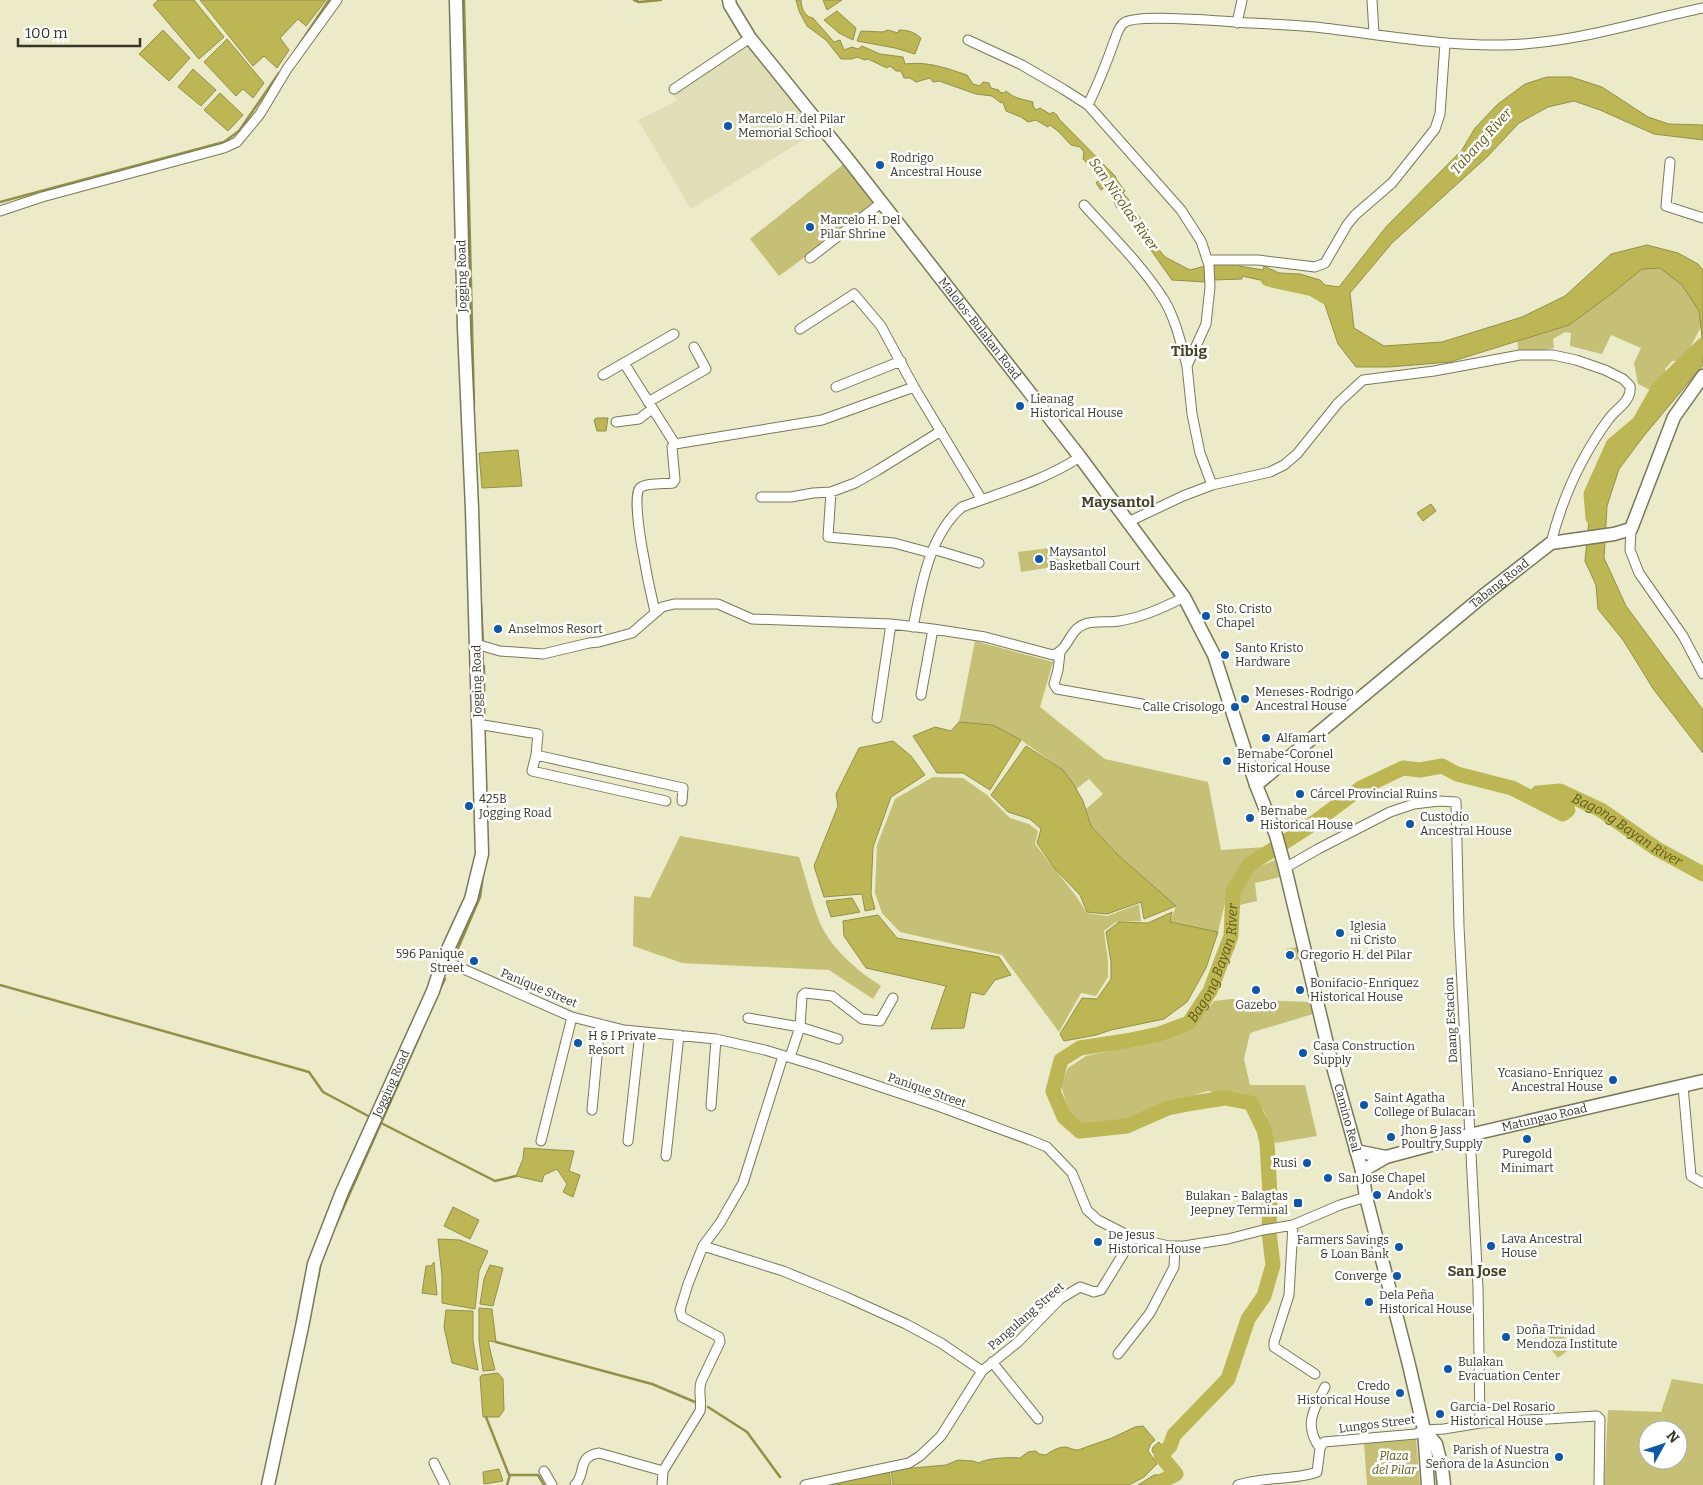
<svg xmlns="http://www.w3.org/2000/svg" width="1703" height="1485" viewBox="0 0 1703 1485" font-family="Bitter,serif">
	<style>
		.built { fill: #e0deb6 }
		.green { fill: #c5c075; fill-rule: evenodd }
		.water { fill: #bdb655; stroke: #949048 }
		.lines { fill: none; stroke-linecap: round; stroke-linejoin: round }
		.stream { stroke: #949048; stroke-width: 2.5 }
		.river { stroke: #bdb655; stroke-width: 15 }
		.street-casing { stroke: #7a785a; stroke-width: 11 }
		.secondary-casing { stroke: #7a785a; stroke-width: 15 }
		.street { stroke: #fff; stroke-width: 9 }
		.secondary { stroke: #fff; stroke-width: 12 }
		.poi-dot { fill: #0e57a6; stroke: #fff; stroke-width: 2 }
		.labels { text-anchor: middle; stroke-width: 5; stroke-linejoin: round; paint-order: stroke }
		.poi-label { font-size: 12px; fill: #363629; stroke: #fff; text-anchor: start }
		.street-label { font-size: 12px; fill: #363629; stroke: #fff }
		.park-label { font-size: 12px; font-style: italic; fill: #5f5a11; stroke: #fff }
		.water-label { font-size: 14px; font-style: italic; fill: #5f5a11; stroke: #fff }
		.quarter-label { font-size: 15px; font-weight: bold; fill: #444327; stroke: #fff }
	</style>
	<rect width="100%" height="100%" fill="#ebeac9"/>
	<path class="built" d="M747 41 818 131 691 209 638 120 677 101 672 91Z"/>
	<path class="green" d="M845 163 877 204 779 276 750 239Z
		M1655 258 1703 295V323L1691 346 1694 350 1691 354 1687 352 1679 361H1672L1665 369 1667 375 1650 390 1638 384 1634 363 1641 348 1611 335 1602 354 1570 346 1571 333 1565 332 1553 339 1554 348 1519 354 1517 340Z
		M1057 547 1059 566 1021 572 1018 552Z
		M975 641 1053 662 1040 707 1105 759 1208 782 1221 850 1266 847 1244 867 1228 891 1218 932 1170 922 1176 906 1119 856 1091 826 1086 809 1103 794 1089 779 1076 789 1063 770 1021 740 993 725 959 722Z
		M933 777 963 778 987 795 1010 818 1029 824 1038 831 1035 844 1076 896 1087 913 1107 916 1139 904 1141 921 1116 922 1104 931 1108 961V977L1096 996 1081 993 1059 1032 1002 955 900 932 882 913 875 893 877 845 895 799Z
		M680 836 799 857C806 878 812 904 820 923 832 950 858 971 881 986L873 999 829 970 682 963 633 946 634 896 650 898Z
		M1275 860 1280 877 1255 883 1257 901 1240 905 1239 917 1235 924V949L1228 955 1232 940 1236 891 1250 871Z
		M1297 947 1300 959 1289 961 1286 949Z
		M1231 999 1309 1002 1313 1014 1250 1033 1244 1059 1250 1085H1305L1317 1136 1275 1143 1264 1111 1252 1101 1208 1091 1174 1101 1129 1121 1084 1126 1070 1116 1061 1085 1068 1068 1086 1056 1142 1044 1193 1027 1214 1001Z
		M1554 1322 1572 1347 1558 1358 1538 1333Z
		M1672 1379 1703 1384V1485H1604L1608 1410 1661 1412ZM1648 1430H1678V1460H1648Z
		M1416 1438 1420 1485H1367L1364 1443Z"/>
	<path class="water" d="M158 0H194L224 37 199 59 153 5Z
		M200 0H326L306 26 298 19 280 38 289 50 277 68 264 56 253 66Z
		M796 0H801C801 8 805 17 813 18L834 42 840 40 844 50 852 47 858 49 862 46 880 54 903 57 905 64C927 61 946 68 967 75L973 84 980 86 983 82 989 83 991 88 999 90V92L1004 93 1006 91C1015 99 1022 99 1033 102V106L1036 110 1040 108 1050 114 1053 112 1057 115 1059 119 1116 177V179L1125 191 1123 193 1130 201 1128 203 1137 216 1138 215 1145 225 1143 230 1165 257 1190 270 1205 266V282L1172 280 1132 223 1130 216 1127 215 1124 207 1120 205 1118 208 1116 207 1111 193 1106 186 1101 190 1096 183 1101 178 1083 159 1084 152 1080 147 1071 145 1059 132 1050 125 1048 127 1036 120 1028 122 1021 117 1006 111 1003 102 1001 103 992 96 976 94 939 81 933 82 930 78 916 82 910 78H904L901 71H896L890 66 887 68 868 59 865 60 857 57 852 59H841L826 40 807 26 799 11Z
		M823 0H842L827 10Z
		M837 11 856 28 853 40 839 33 824 20Z
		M163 30 190 58 169 81 139 54Z
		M888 30 898 33 899 30C908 30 914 32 921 38L915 54 895 48 857 41 861 31 883 32Z
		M227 39 264 83 253 98 243 89 236 96 204 62Z
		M193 69 216 90 201 106 178 87Z
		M1547 77H1571L1602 87 1648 117 1669 124 1703 125V140L1654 134 1600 110 1574 101 1548 107 1519 123 1487 157 1392 243 1350 293 1354 328 1384 346 1442 342 1522 317 1565 296 1611 254 1647 245 1678 253 1698 264 1703 270V365L1643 437 1619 469 1607 506 1604 558 1626 606 1703 710V753L1654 690 1623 640 1598 609 1596 585 1585 561 1593 478 1625 429 1672 380 1702 337 1699 311 1682 285 1660 268 1642 269 1610 295 1569 325 1450 362 1389 367H1356L1338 344 1323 299 1314 288 1305 287 1296 283 1260 280 1242 276V279L1213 280V262L1239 263V266L1263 270 1264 266 1279 273 1300 274 1320 280 1325 285 1339 287 1386 227 1462 150 1475 128 1498 104 1525 84Z
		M220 93 243 115 228 131 204 110Z
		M596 418H608L606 431H597L594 420Z
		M518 450 522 486 482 488 479 453Z
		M1431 504 1436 511 1423 521 1417 513Z
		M959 722 993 725 1021 740 990 790 963 773H937L913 736 935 727 951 731Z
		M893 741 911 756 925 775 891 797 873 847 871 894 875 909 865 911 862 894 824 897 814 866 838 806 836 794 859 748Z
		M1026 746 1063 770 1074 785 1083 801 1091 826 1119 856 1176 906 1144 919 1141 902 1107 914 1087 912 1080 895 1055 869 1037 843 1041 829 1030 819 1008 812 991 795Z
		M852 898 860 912 831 917 826 901Z
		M1172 912 1170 922 1218 932 1206 968 1187 1002 1164 1019 1111 1030 1096 1035 1064 1041 1060 1034 1082 998 1097 999 1111 979V962L1106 932 1119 922 1148 923Z
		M878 915 897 938 999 957 1011 975 995 980 984 995 971 992 964 1028 931 1029 946 986 866 968 844 936 843 921Z
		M524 1148 574 1151 569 1171 580 1175 573 1197 563 1192 567 1184 557 1169 544 1175 542 1182 516 1176 523 1159Z
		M453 1207 479 1220 470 1239 444 1226Z
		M438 1239 460 1240 488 1251 479 1271 475 1309 442 1303V1276Z
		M434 1262 437 1295 422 1293 426 1266H431Z
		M490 1265 503 1268 493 1306 480 1304 484 1279Z
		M479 1308 492 1309 496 1342 488 1341 495 1370 483 1371 479 1340Z
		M446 1310 473 1311V1341L478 1370 452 1363 444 1327Z
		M498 1373 503 1379 504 1410 499 1417H483L480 1377 482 1375Z
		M1143 1426 1155 1440 1150 1445 1148 1451 1157 1464 1144 1477 1129 1485H893L891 1470 946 1465 958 1460 973 1461 979 1463C986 1458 1010 1457 1020 1458L1028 1452 1036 1451 1039 1454 1046 1455C1051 1451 1058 1447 1066 1447 1070 1448 1073 1450 1078 1450L1112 1438 1135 1427Z
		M1159 1442 1169 1454 1166 1462H1160L1152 1451 1153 1447Z
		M1177 1467 1180 1473 1169 1480 1166 1485H1138L1154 1475 1172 1474V1469Z
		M499 1469 503 1481 484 1484 483 1472Z
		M889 1470 891 1485H819Z"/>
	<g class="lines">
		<path class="stream" d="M464 0 474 406
			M634 0 639 2 661 0
			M297 48 329 0
			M0 202 224 142 239 131 279 73
			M481 604 483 643
			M484 666V694
			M453 960 480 897 483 875
			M0 985 309 1072 323 1092 372 1118
			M439 991 445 979
			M383 1124 495 1181 516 1176
			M334 1229 420 1035
			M318 1278 321 1261
			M496 1342 652 1384 695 1402
			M708 1407 747 1432 780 1477
			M486 1417 509 1475H538L544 1485
			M507 1485 510 1475"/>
		<g class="river">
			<path d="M1268 279 1313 289 1333 301"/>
			<path d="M1593 518 1591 494 1613 445 1639 423 1659 388 1703 345"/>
			<path id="s1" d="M1154 1485 1176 1474 1161 1456 1170 1446 1174 1435 1228 1379 1248 1319 1264 1296 1273 1265 1269 1232 1270 1194 1267 1143 1264 1130 1251 1103 1225 1098 1193 1103 1168 1108 1127 1126 1080 1131 1064 1117 1053 1091 1061 1060 1080 1048 1126 1041 1159 1034 1189 1023 1210 991 1231 936 1233 891 1249 865 1308 827 1361 788 1403 768 1420 770 1442 766 1457 774 1512 788 1563 814 1568 810 1538 793 1560 791 1601 810 1657 849 1703 874"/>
		</g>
		<defs>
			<path id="street" d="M1372 0 1374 34
				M1237 23 1242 0
				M968 40 1022 65 1063 89 1088 105 1181 210 1201 241 1209 265 1210 287 1206 324 1187 366 1192 414 1200 453 1212 485
				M674 89 750 38
				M1088 105C1098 84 1107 62 1115 39 1117 34 1119 26 1124 23 1136 13 1231 22 1251 23 1273 24 1294 25 1315 27 1378 34 1440 46 1503 45 1571 44 1637 22 1703 8
				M1670 162 1666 206 1703 218
				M1084 205C1111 235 1142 265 1164 300 1176 320 1181 344 1187 366
				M0 211 42 197 224 148 237 142 260 114 287 69 337 0
				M810 258 881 203
				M1207 260H1258L1315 267 1325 263 1347 225 1355 215 1392 183 1435 129 1440 114 1445 43
				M800 329 854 294 881 326 914 387 982 500
				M624 363 675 444
				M603 375 674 334
				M836 387 901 361
				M648 402 706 369 694 347
				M616 422 639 419 652 409
				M831 492 828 537 894 543 931 553
				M761 497H791L813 493 831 492 855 483 878 470 941 431
				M1128 522 1183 496 1212 485 1270 472 1284 465 1297 454 1338 403 1363 380 1434 371 1520 355H1553L1576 360 1605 370 1623 379 1630 386C1632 402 1616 408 1608 420 1581 457 1562 499 1551 543
				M1631 529 1630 550 1639 573 1683 636 1703 674
				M933 549 979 563
				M655 612C651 595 629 497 640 488 645 483 665 484 673 483L675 480 672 447 675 444 822 420 914 387
				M913 627C921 587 929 535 962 507 1002 492 1043 481 1080 457
				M476 644 500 651 543 654 589 643 599 642 632 633 662 607 674 604H718L752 619 891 624 933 629 985 637 1053 655C1069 650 1069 629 1085 624 1095 620 1108 623 1119 621 1140 618 1165 607 1184 597
				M1060 653 1058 670 1054 684 1057 689 1142 704
				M921 695 933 629
				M877 718 891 624
				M477 724 538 734 536 755 532 771 666 801
				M536 755 683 788 682 801
				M1285 868 1318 849 1390 812 1414 804 1439 801 1456 802 1459 927 1478 1287 1480 1423
				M443 960 572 1017 624 1030 716 1039 765 1050 818 1066 938 1106 1030 1140 1047 1147 1072 1173 1087 1210 1098 1220 1133 1238 1169 1246H1184L1228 1239 1263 1230 1293 1225 1340 1205 1366 1197
				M748 1018 800 1027 838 1039
				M790 1057 800 1027 802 996 805 993 832 996 862 1019 880 1021 893 998
				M1683 1086 1691 1176 1703 1183
				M711 1106 716 1039
				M592 1110 600 1024
				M541 1141 572 1017
				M628 1141 640 1032
				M666 1156 679 1035
				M1293 1225 1289 1295 1274 1342V1347L1315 1374
				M703 1246 783 1271 844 1296 906 1324 941 1343 982 1371
				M1118 1354 1150 1313 1174 1267 1175 1246
				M992 1362 1038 1419
				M1320 1448C1303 1425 1314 1409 1325 1387
				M434 1463 445 1485
				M544 1471 552 1485
				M663 1471 700 1411C702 1401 698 1391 701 1382L720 1342 719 1337 682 1317 680 1310 688 1284 703 1246 720 1223 743 1183 783 1056
				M575 1485C587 1473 576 1457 599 1453L663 1471 662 1485
				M805 1485 909 1463 920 1456 941 1436 982 1371 1018 1342 1060 1299 1080 1287 1094 1292 1101 1290 1133 1238
				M1238 1485C1263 1476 1292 1481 1317 1472L1320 1448 1324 1442 1416 1434 1424 1430 1444 1429 1480 1423 1597 1416 1600 1419 1599 1485"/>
			<g id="secondary">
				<path id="s2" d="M729 0 730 5 750 38 850 162 1080 457 1172 581 1184 597 1214 655 1256 785 1276 835 1285 868 1330 1056 1362 1171 1366 1197 1409 1365 1424 1430 1428 1485"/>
				<path id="s3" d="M1256 785 1483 596 1551 543 1614 534 1631 529 1674 417 1703 376"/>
				<path d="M1356 1151 1386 1157"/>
				<path id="s4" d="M1362 1171 1386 1157 1469 1135 1703 1081"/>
				<path d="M1424 1430 1436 1444 1442 1468 1444 1485"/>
				<path id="s5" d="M268 1485 302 1327 314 1264 342 1192 433 991 443 960 471 899 482 854 472 509 464 328 456 0"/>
			</g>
		</defs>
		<use href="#street" class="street-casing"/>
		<use href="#secondary" class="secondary-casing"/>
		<use href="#street" class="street"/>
		<use href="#secondary" class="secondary"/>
	</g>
	<g class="poi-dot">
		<circle cx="728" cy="126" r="5"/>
		<circle cx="880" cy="165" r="5"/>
		<circle cx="810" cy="227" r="5"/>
		<circle cx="1020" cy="406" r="5"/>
		<circle cx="1039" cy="559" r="5"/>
		<circle cx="1206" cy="616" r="5"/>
		<circle cx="498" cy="629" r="5"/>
		<circle cx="1225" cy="655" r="5"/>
		<circle cx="1245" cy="699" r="5"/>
		<circle cx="1235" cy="707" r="5"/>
		<circle cx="1266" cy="738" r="5"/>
		<circle cx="1227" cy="761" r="5"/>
		<circle cx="1300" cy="794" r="5"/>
		<circle cx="469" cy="806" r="5"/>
		<circle cx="1250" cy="818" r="5"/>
		<circle cx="1410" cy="824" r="5"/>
		<circle cx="1340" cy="933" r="5"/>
		<circle cx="1290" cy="955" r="5"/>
		<circle cx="474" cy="961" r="5"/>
		<circle cx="1256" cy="990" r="5"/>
		<circle cx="1300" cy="990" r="5"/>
		<circle cx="578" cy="1043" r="5"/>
		<circle cx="1303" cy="1053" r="5"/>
		<circle cx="1613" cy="1080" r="5"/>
		<circle cx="1364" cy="1105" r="5"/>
		<circle cx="1391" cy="1137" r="5"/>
		<circle cx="1527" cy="1139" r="5"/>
		<circle cx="1307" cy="1163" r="5"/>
		<circle cx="1328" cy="1178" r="5"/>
		<circle cx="1377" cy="1195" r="5"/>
		<rect x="1293" y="1198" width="10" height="10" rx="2.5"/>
		<circle cx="1098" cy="1242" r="5"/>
		<circle cx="1491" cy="1246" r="5"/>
		<circle cx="1399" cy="1247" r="5"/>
		<circle cx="1397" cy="1276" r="5"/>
		<circle cx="1369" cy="1302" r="5"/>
		<circle cx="1506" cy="1337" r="5"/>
		<circle cx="1448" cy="1369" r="5"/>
		<circle cx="1400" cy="1393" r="5"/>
		<circle cx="1440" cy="1414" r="5"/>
		<circle cx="1559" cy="1457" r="5"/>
	</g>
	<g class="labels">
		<g class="poi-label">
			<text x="738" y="123">Marcelo H. del Pilar<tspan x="738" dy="14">Memorial School</tspan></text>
			<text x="890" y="162">Rodrigo<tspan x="890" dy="14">Ancestral House</tspan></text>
			<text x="820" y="224">Marcelo H. Del<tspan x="820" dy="14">Pilar Shrine</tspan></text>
			<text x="1030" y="403">Lieanag<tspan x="1030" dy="14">Historical House</tspan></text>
			<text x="1049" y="556">Maysantol<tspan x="1049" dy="14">Basketball Court</tspan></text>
			<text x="1216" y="613">Sto. Cristo<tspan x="1216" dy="14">Chapel</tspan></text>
			<text x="508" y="633">Anselmos Resort</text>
			<text x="1235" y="652">Santo Kristo<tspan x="1235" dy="14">Hardware</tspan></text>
			<text x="1255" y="696">Meneses-Rodrigo<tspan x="1255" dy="14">Ancestral House</tspan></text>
			<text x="1225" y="711" text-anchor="end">Calle Crisologo</text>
			<text x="1276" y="742">Alfamart</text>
			<text x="1237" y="758">Bernabe-Coronel<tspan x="1237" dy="14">Historical House</tspan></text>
			<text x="1310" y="798">Cárcel Provincial Ruins</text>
			<text x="479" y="803">425B<tspan x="479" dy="14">Jogging Road</tspan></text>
			<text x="1260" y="815">Bernabe<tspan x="1260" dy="14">Historical House</tspan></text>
			<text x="1420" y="821">Custodio<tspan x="1420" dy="14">Ancestral House</tspan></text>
			<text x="1350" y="930">Iglesia<tspan x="1350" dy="14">ni Cristo</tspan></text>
			<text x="464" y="958" text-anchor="end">596 Panique<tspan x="464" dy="14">Street</tspan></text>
			<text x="1300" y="959">Gregorio H. del Pilar</text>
			<text x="1310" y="987">Bonifacio-Enriquez<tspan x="1310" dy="14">Historical House</tspan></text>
			<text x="1256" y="1009" text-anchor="middle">Gazebo</text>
			<text x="588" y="1040">H &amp; I Private<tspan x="588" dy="14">Resort</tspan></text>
			<text x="1313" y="1050">Casa Construction<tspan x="1313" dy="14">Supply</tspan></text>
			<text x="1603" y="1077" text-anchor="end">Ycasiano-Enriquez<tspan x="1603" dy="14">Ancestral House</tspan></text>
			<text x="1374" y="1102">Saint Agatha<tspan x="1374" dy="14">College of Bulacan</tspan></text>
			<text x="1401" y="1134">Jhon &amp; Jass<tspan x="1401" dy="14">Poultry Supply</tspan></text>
			<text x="1527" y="1158" text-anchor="middle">Puregold<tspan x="1527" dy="14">Minimart</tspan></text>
			<text x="1297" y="1167" text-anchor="end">Rusi</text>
			<text x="1338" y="1182">San Jose Chapel</text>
			<text x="1387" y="1199">Andok's</text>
			<text x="1288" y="1200" text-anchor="end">Bulakan - Balagtas<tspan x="1288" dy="14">Jeepney Terminal</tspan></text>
			<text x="1108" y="1239">De Jesus<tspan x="1108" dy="14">Historical House</tspan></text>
			<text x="1501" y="1243">Lava Ancestral<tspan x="1501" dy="14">House</tspan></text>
			<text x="1389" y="1244" text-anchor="end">Farmers Savings<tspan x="1389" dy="14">&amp; Loan Bank</tspan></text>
			<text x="1387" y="1280" text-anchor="end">Converge</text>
			<text x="1379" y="1299">Dela Peña<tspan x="1379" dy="14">Historical House</tspan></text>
			<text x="1516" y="1334">Doña Trinidad<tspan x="1516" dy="14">Mendoza Institute</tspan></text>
			<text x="1458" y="1366">Bulakan<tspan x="1458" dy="14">Evacuation Center</tspan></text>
			<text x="1390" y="1390" text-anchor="end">Credo<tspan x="1390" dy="14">Historical House</tspan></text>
			<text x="1450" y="1411">Garcia-Del Rosario<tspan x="1450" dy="14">Historical House</tspan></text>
			<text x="1549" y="1454" text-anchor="end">Parish of Nuestra<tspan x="1549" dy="14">Señora de la Asuncion</tspan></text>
		</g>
		<g class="street-label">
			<text transform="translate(462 276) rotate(-91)" y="4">Jogging Road</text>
			<text dy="4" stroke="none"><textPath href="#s2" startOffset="414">Malolos-Bulakan Road</textPath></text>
			<text dy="4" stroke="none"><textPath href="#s3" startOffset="316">Tabang Road</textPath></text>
			<text transform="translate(477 681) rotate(-91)" y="4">Jogging Road</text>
			<text transform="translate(539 988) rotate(23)" y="4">Panique Street</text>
			<text transform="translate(1451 1020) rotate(-93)" y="4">Daang Estacion</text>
			<text dy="4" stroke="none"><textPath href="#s5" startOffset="422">Jogging Road</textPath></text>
			<text transform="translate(927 1090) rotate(19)" y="4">Panique Street</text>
			<text dy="4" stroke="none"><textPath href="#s2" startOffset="1299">Camino Real</textPath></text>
			<text dy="4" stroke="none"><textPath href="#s4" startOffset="191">Matungao Road</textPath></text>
			<text transform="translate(1026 1316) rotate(-41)" y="4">Pangulang Street</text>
			<text transform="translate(1377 1424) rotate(-7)" y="4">Lungos Street</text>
		</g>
		<g class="park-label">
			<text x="1394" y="1460">Plaza<tspan x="1394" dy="14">del Pilar</tspan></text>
		</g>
		<g class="water-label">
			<text transform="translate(1481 141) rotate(-48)" y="5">Tabang River</text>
			<text transform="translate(1124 204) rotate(55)" y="5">San Nicolas River</text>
			<text dy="5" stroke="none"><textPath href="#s1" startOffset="1499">Bagong Bayan River</textPath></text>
			<text dy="5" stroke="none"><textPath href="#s1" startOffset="899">Bagong Bayan River</textPath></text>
		</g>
		<g class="quarter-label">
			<text x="1189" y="356">Tibig</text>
			<text x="1118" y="507">Maysantol</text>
			<text x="1477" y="1276">San Jose</text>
		</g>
	</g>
	<g transform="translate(1663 1445) rotate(50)"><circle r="24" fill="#ffffff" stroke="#afafa9"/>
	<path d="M0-4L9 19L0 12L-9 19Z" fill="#0e57a6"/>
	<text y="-8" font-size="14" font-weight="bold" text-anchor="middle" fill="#363629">N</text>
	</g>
	<path d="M18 38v8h122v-8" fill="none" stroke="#363629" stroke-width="2.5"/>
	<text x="25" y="38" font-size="15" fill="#363629" stroke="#ffffff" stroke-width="4" paint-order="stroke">100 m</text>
</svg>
